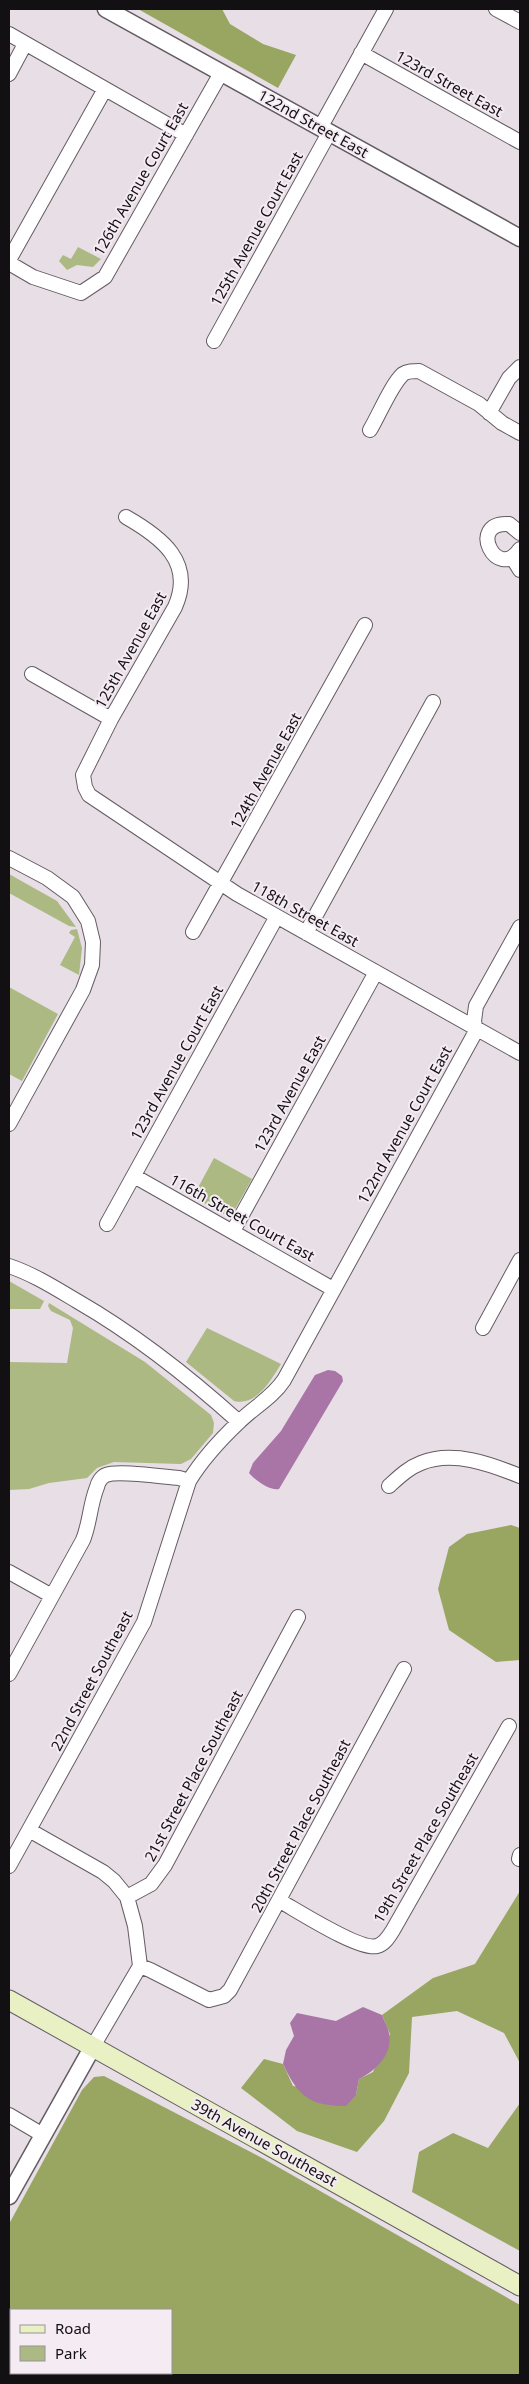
<svg xmlns="http://www.w3.org/2000/svg" width="529" height="2384" viewBox="0 0 529 2384" font-family="'Noto Sans',sans-serif">
	<style>
		.green { fill: #acb983 }
		.forest { fill: #98a662; fill-rule: evenodd }
		.water { fill: #a875a6 }
		.lines { fill: none; stroke-linecap: round; stroke-linejoin: round }
		.minor-casing { stroke: #645c63; stroke-width: 16 }
		.tertiary-casing { stroke: #645c63; stroke-width: 19 }
		.secondary-casing { stroke: #645c63; stroke-width: 21 }
		.minor { stroke: #fff; stroke-width: 14 }
		.tertiary { stroke: #fff; stroke-width: 16 }
		.secondary { stroke: #e8f0c4; stroke-width: 19 }
		.labels { text-anchor: middle; stroke-width: 4; stroke-linejoin: round; paint-order: stroke }
		.street-label { font-size: 15px; fill: #131013; stroke: #f4ebf3 }
	</style>
	<rect width="100%" height="100%" fill="#e7dee6"/>
	<path class="green" d="M78 247 101 259 93 267 77 265 67 270 59 261 63 255 71 259Z
		M9 874 57 901 76 927 69 926 9 893Z
		M77 929 82 948 79 975 60 965 75 937 69 933 71 930Z
		M9 987 58 1014 22 1081 9 1074Z
		M214 1158 252 1179 234 1211 224 1214 193 1197Z
		M9 1281 44 1301 40 1309H9Z
		M49 1303 145 1362 211 1415 214 1423 213 1433 191 1459 181 1464 114 1462 97 1468 87 1478 49 1483 29 1489 9 1490V1362L67 1363 73 1328 70 1320 51 1311 48 1306Z
		M207 1328 281 1364C271 1380 256 1407 234 1401L186 1362Z"/>
	<path class="forest" d="M138 9H222L230 24 263 44 296 55 278 88Z
		M511 1525 520 1528V1660L496 1662 449 1630 438 1589 449 1547 467 1534Z
		M520 1891V2063L504 2033 457 2011 412 2017 409 2073 384 2121 357 2152 297 2131 241 2088 264 2059 283 2064 293 2086 356 2095 359 2079 373 2072 390 2034 382 2015 433 1978 475 1964Z
		M104 2076 264 2159 520 2305V2375H9V2224L82 2090 94 2077ZM171 2310V2373H11V2310Z
		M520 2103V2251L412 2192 419 2152 453 2133 488 2148Z"/>
	<path class="water" d="M328 1370 335 1371 342 1376 343 1381 279 1489C270 1491 255 1480 249 1473L253 1463 281 1431 315 1375Z
		M363 2007 382 2015C384 2021 388 2027 389 2033 393 2055 375 2071 359 2079L356 2095 346 2106C309 2106 298 2096 283 2064L286 2050 294 2036 290 2023 297 2013 336 2021Z"/>
	<g class="lines">
		<defs>
			<path id="minor" d="M496 9 520 22
				M9 34 186 135
				M361 53 520 142
				M9 74 25 44
				M320 128 386 9
				M9 260 105 89
				M9 263 33 277 81 293 105 277 221 73
				M214 341 329 133
				M489 413 509 378 520 367
				M370 430C379 415 391 385 403 374 407 371 413 371 419 371L479 404 502 423 520 433
				M126 517C161 537 195 562 175 607L111 719 83 775 85 787 89 795 237 894 520 1053
				M520 533 509 524C466 521 497 583 520 549
				M512 557 520 570
				M32 674 111 719
				M9 858 47 878 73 897 88 921 93 942 92 965 83 990 9 1124
				M193 932 365 625
				M306 933 433 702
				M134 1176 333 1289
				M107 1224 276 918
				M233 1231 376 972
				M9 1266C33 1274 55 1288 77 1301 136 1335 188 1376 239 1422
				M483 1328 520 1260
				M389 1486C399 1477 408 1468 421 1463 453 1450 490 1464 520 1476
				M9 1572 52 1596
				M9 1674 83 1540C90 1523 90 1504 97 1487 98 1483 101 1477 106 1475 118 1470 164 1477 179 1478L189 1481
				M29 1830 103 1872 114 1881 127 1897 135 1926 140 1966 92 2048
				M519 1859 520 1855
				M9 1866 144 1622 189 1481C202 1460 221 1439 239 1422 254 1407 272 1398 284 1380L476 1031 474 1021 476 1006 520 927
				M127 1897 151 1884 165 1865 298 1617
				M280 1901C298 1911 360 1951 377 1946 385 1944 389 1936 393 1930L509 1726
				M140 1966 150 1970 209 2000 224 1996 230 1990 404 1669
				M9 2115 43 2135"/>
			<path id="tertiary" d="M106 9 520 238
				M9 2196 92 2048"/>
			<path id="secondary" d="M9 2000 520 2286"/>
		</defs>
		<use href="#minor" class="minor-casing"/>
		<use href="#tertiary" class="tertiary-casing"/>
		<use href="#secondary" class="secondary-casing"/>
		<use href="#minor" class="minor"/>
		<use href="#tertiary" class="tertiary"/>
		<use href="#secondary" class="secondary"/>
	</g>
	<g class="labels">
		<g class="street-label">
			<text transform="translate(449 84) rotate(29)" y="5">123rd Street East</text>
			<text transform="translate(313 124) rotate(29)" y="5">122nd Street East</text>
			<text transform="translate(141 179) rotate(-60)" y="5">126th Avenue Court East</text>
			<text transform="translate(257 229) rotate(-61)" y="5">125th Avenue Court East</text>
			<text transform="translate(131 650) rotate(-61)" y="5">125th Avenue East</text>
			<text transform="translate(266 771) rotate(-61)" y="5">124th Avenue East</text>
			<text transform="translate(305 914) rotate(29)" y="5">118th Street East</text>
			<text transform="translate(177 1063) rotate(-61)" y="5">123rd Avenue Court East</text>
			<text transform="translate(290 1094) rotate(-61)" y="5">123rd Avenue East</text>
			<text transform="translate(405 1125) rotate(-61)" y="5">122nd Avenue Court East</text>
			<text transform="translate(242 1218) rotate(29)" y="5">116th Street Court East</text>
			<text transform="translate(92 1681) rotate(-62)" y="5">22nd Street Southeast</text>
			<text transform="translate(194 1776) rotate(-62)" y="5">21st Street Place Southeast</text>
			<text transform="translate(301 1826) rotate(-62)" y="5">20th Street Place Southeast</text>
			<text transform="translate(426 1838) rotate(-60)" y="5">19th Street Place Southeast</text>
			<text transform="translate(264 2143) rotate(29)" y="5">39th Avenue Southeast</text>
		</g>
	</g>
	<rect width="529" height="2384" fill="none" stroke="#131013" stroke-width="20"/>
	<rect x="10" y="2309" width="162" height="65" fill="#f4ebf3" stroke="#9a9399"/>
	<rect x="20" y="2325" width="25" height="8" fill="#e8f0c4" stroke="#9a9399"/>
	<text x="55" y="2334" font-size="15" fill="#131013">Road</text>
	<rect x="20" y="2346" width="25" height="15" fill="#acb983" stroke="#9a9399"/>
	<text x="55" y="2359" font-size="15" fill="#131013">Park</text>
</svg>
